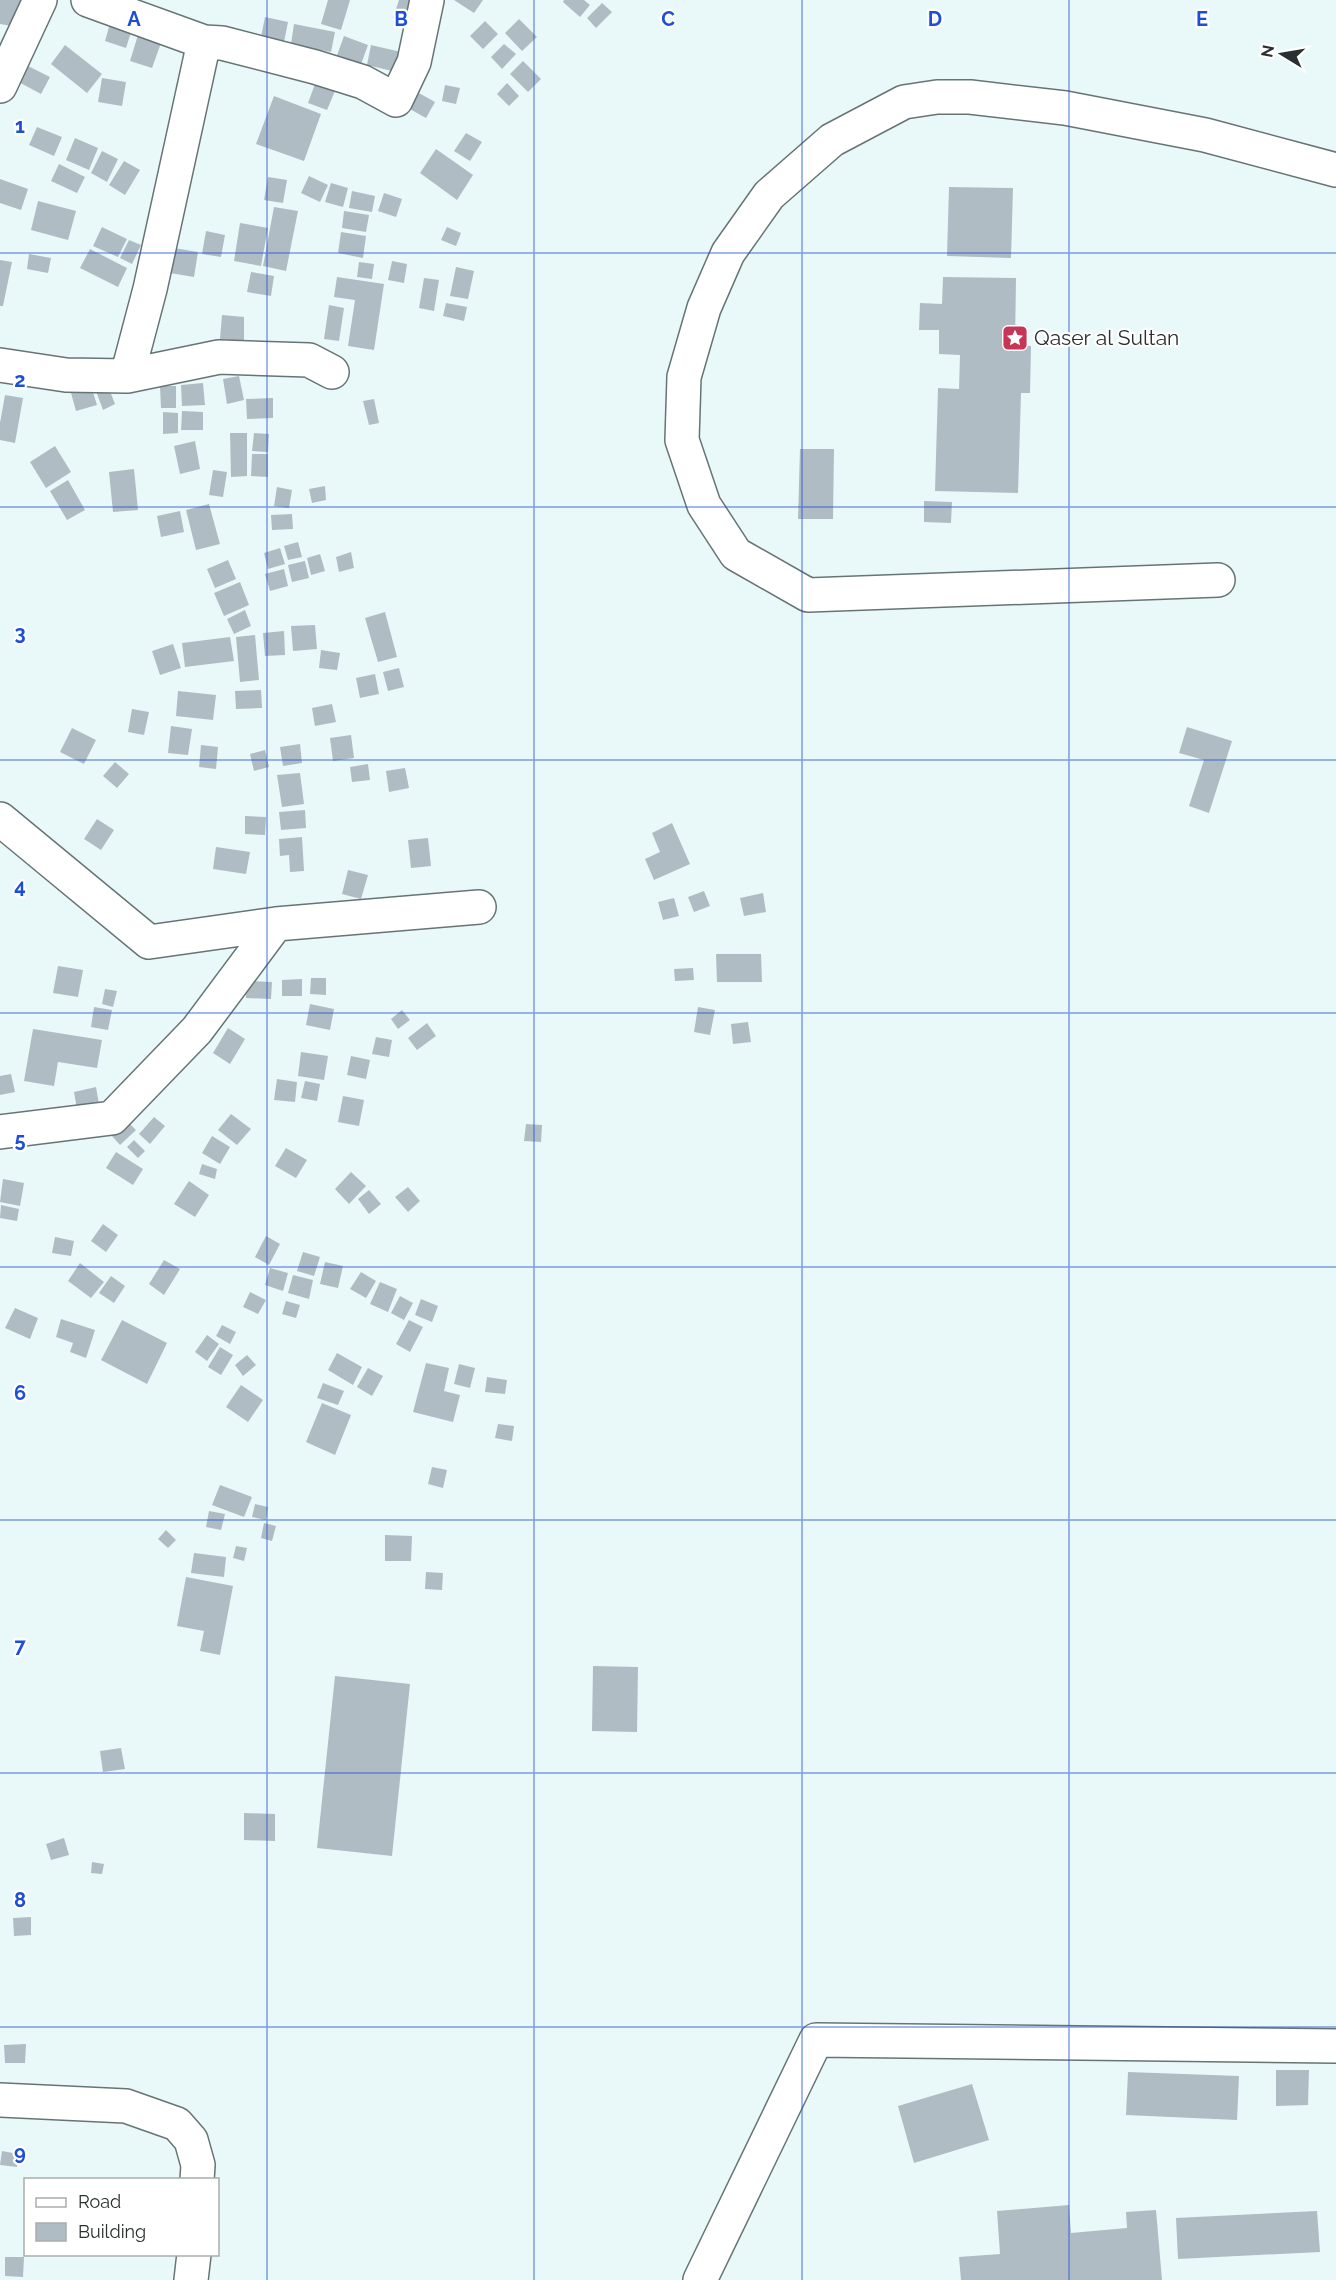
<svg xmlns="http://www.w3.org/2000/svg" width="1336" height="2280" viewBox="0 0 1336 2280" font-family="Raleway,sans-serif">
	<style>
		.building { fill: #b0bcc3 }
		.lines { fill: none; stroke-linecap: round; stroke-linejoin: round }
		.minor-casing { stroke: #677474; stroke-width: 36 }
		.minor { stroke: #fff; stroke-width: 33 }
		.grid { fill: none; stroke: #1d4ed8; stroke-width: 1.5; stroke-opacity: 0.55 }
		.labels { text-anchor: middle; stroke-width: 4.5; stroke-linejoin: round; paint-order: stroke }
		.poi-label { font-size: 21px; fill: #2a2f2f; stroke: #fff; text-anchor: start }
		.grid-label { font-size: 20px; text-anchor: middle; font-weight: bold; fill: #1d4ed8; stroke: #fff; stroke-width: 4.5; stroke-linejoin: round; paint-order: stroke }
	</style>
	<rect width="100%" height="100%" fill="#e9f9f9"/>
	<path class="building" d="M0 0H28L24 28 0 24Z
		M328 0H350L341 30 321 24Z
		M399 0H417L410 23 393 18Z
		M454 0H483L474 13Z
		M564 0H584L590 5 580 17 563 2Z
		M602 3 612 12 596 28 587 18Z
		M265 17 288 22 284 42 261 37Z
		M519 19 537 37 522 51 505 33Z
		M111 20 133 26 126 48 105 41Z
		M485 21 498 34 483 49 470 36Z
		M294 24 335 32 331 52 291 44Z
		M138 35 161 43 152 68 130 61Z
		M344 36 368 45 360 67 336 58Z
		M504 44 516 54 502 69 491 57Z
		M65 45 102 74 87 93 51 64Z
		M371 45 401 52 396 72 367 65Z
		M523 61 541 79 528 92 510 74Z
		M24 64 50 77 41 94 15 80Z
		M102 78 126 82 122 106 98 102Z
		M507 83 519 96 509 106 497 94Z
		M315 84 335 91 327 110 308 103Z
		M445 85 460 88 456 104 442 101Z
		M417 92 435 102 426 118 408 108Z
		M274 96 321 114 304 161 256 144Z
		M37 127 62 137 54 156 29 145Z
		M466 133 482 142 470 161 454 151Z
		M75 138 98 148 89 170 66 160Z
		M436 149 473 175 457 200 420 173Z
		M102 151 118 159 107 182 91 173Z
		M124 161 140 170 125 195 109 185Z
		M59 164 85 177 77 193 51 181Z
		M309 176 328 185 320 202 301 193Z
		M268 177 287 180 283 203 264 200Z
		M0 179 28 189 21 210 0 203Z
		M331 183 348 188 343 207 325 202Z
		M949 187 1013 188 1011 258 947 256Z
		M352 191 375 196 372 212 349 208Z
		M384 193 402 199 396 217 378 211Z
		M38 201 76 211 68 240 31 230Z
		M274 207 298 211 286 271 263 266Z
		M344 211 369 215 366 232 342 228Z
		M240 223 268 228 261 266 234 261Z
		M102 227 127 239 118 257 93 246Z
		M447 227 461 233 456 246 441 240Z
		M206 231 225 235 221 257 202 254Z
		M341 232 366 236 363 258 338 253Z
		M129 240 141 245 132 264 120 258Z
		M174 248 198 252 194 277 170 273Z
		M90 249 127 268 118 287 80 268Z
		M29 254 51 258 48 273 27 269Z
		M0 260 12 262 3 306H0Z
		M392 261 407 264 404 283 388 280Z
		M359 262 374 264 372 279 357 277Z
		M456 267 474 271 468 299 450 296Z
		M251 272 274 276 271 296 247 292Z
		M337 277 384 284 374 350 348 346 355 300 334 297Z
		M943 277 1016 278 1015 345 1031 346 1030 393H1021L1018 493 935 491 938 388 959 389 960 355 939 354V330H919L920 303 942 304Z
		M424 278 439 280 434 311 419 308Z
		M446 303 467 307 464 321 443 316Z
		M329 305 344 308 339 341 324 339Z
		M222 315 244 317V341L220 339Z
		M239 376 244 400 227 404 223 379Z
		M203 383 205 405 182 406 181 385Z
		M91 386 97 405 76 411 71 393Z
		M108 386 115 404 103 410 96 391Z
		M160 386H176V408H161Z
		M5 395 23 398 15 443 0 440V423Z
		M273 398V418L247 419 246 399Z
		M374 399 379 423 369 425 363 401Z
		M182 411 203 412V430H181Z
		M163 412 178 413V433L163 434Z
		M230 433H247V476L231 477Z
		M254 433 269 434 268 452 252 451Z
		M195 441 200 469 180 474 174 446Z
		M55 446 71 472 46 488 30 462Z
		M800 449H834L833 519H798Z
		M252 454H268V477L251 476Z
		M134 469 138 510 113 512 109 472Z
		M213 470 227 472 223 497 209 495Z
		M68 480 85 510 67 520 50 491Z
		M325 486 326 500 312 503 309 489Z
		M277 487 292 490 289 508 274 506Z
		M924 501 952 502 951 523 924 522Z
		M209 504 220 544 196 550 186 510Z
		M180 511 184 532 161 537 157 516Z
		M292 514 293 529 272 530 271 515Z
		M298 542 302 557 288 560 284 546Z
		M280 548 285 564 268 569 264 553Z
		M351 552 354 568 339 572 336 557Z
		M320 554 325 571 311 575 307 558Z
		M228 560 236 579 215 588 207 569Z
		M305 561 309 578 292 582 288 565Z
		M284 569 288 586 270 591 265 574Z
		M240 582 249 605 224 616 214 593Z
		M245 610 251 626 234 634 227 619Z
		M385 612 397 657 378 662 365 618Z
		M315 625 317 649 293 651 291 626Z
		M284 631 285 655 265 656 263 633Z
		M255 635 259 680 240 682 236 637Z
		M230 637 234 661 185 667 182 643Z
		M173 644 181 668 160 675 152 651Z
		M321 650 340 653 337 670 319 668Z
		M399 668 404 687 388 691 383 672Z
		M375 674 379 694 360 698 356 678Z
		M261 690 262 708 236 709 235 691Z
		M178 691 216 695 213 720 176 716Z
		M332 704 336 722 315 726 312 708Z
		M132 709 149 712 144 735 128 732Z
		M171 726 192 729 188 755 168 753Z
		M1187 727 1232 741 1209 813 1189 806 1204 760 1179 753Z
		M72 728 96 740 84 764 60 752Z
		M351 735 354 758 333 761 330 738Z
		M300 744 302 763 283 766 280 747Z
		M201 745 218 747 216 769 199 767Z
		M265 750 269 767 254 771 250 754Z
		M115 762 129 774 117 788 103 776Z
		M368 764 370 780 352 782 350 767Z
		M405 768 409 788 389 792 386 771Z
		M300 773 304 804 282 807 277 775Z
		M305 810 306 828 281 830 279 812Z
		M245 816 266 817 265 835 245 834Z
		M97 819 114 830 101 850 84 839Z
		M672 823 690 864 654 880 645 859 660 852 652 833Z
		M302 837 304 871 290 872 289 855 280 856 279 839Z
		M428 838 431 866 411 868 408 840Z
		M216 847 250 852 246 874 213 869Z
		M348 870 368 875 361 899 342 894Z
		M704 891 710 906 694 912 688 897Z
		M763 893 766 912 744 916 740 898Z
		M674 898 679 916 663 920 658 902Z
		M716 954H761L762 982H717Z
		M58 966 83 970 78 997 53 993Z
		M693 968 694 980 675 981 674 969Z
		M311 978H326V995L310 994Z
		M302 979V996H282V980Z
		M246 981 272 982 271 999 246 998Z
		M105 989 117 991 113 1007 102 1004Z
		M310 1004 334 1009 330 1030 306 1025Z
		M94 1007 112 1010 108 1030 91 1027Z
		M698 1007 715 1010 710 1035 694 1032Z
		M402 1010 410 1020 398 1029 391 1019Z
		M748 1022 751 1042 733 1044 731 1024Z
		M427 1023 436 1036 417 1050 408 1038Z
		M228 1028 245 1039 230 1064 213 1053Z
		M33 1029 102 1040 97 1068 58 1062 54 1086 24 1081Z
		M376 1037 392 1040 389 1057 372 1054Z
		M301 1052 328 1056 324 1080 298 1076Z
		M351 1056 370 1060 366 1079 347 1075Z
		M11 1074 15 1092 0 1095V1076Z
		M277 1079 297 1082 295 1102 274 1100Z
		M305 1081 320 1084 317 1101 301 1098Z
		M96 1087 100 1110 78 1115 74 1092Z
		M343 1096 364 1100 359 1126 338 1122Z
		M231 1114 251 1129 237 1145 218 1130Z
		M154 1117 165 1126 150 1144 139 1134Z
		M127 1121 136 1130 120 1145 111 1135Z
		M526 1124 542 1125 541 1142 524 1141Z
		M212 1136 230 1147 220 1164 202 1153Z
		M134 1140 145 1151 138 1158 127 1147Z
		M286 1148 307 1160 296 1178 275 1166Z
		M116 1152 143 1169 133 1185 106 1168Z
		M202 1164 217 1169 215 1179 199 1174Z
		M351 1172 366 1186 349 1204 335 1189Z
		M3 1179 24 1183 20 1206 0 1202Z
		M189 1181 209 1195 195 1217 174 1204Z
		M408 1187 420 1201 408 1212 395 1197Z
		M369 1190 381 1204 369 1214 358 1199Z
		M1 1205 19 1209 17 1221 0 1218Z
		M103 1224 118 1235 106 1252 91 1241Z
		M266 1236 280 1244 269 1265 255 1257Z
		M55 1237 74 1241 71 1256 52 1253Z
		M303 1252 320 1257 314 1276 297 1271Z
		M164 1260 180 1269 164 1295 149 1284Z
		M325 1262 343 1266 338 1288 320 1284Z
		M80 1263 104 1282 91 1298 68 1281Z
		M270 1268 288 1273 283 1291 265 1285Z
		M361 1272 376 1281 366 1298 350 1289Z
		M293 1275 313 1280 309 1299 288 1293Z
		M111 1276 125 1286 114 1303 99 1293Z
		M380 1282 397 1289 388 1312 370 1304Z
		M250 1292 266 1300 258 1314 243 1307Z
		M400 1296 413 1303 404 1320 391 1313Z
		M421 1299 438 1306 432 1322 415 1315Z
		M286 1301 300 1305 296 1318 282 1314Z
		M15 1308 38 1318 30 1339 5 1328Z
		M61 1319 95 1330 86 1358 70 1352 73 1343 56 1337Z
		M122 1320 167 1343 147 1384 101 1360Z
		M409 1320 423 1327 410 1352 396 1344Z
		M222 1325 236 1332 230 1344 216 1336Z
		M207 1335 219 1344 207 1361 195 1352Z
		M220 1347 233 1355 221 1375 208 1367Z
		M337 1353 362 1367 353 1385 328 1370Z
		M247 1355 256 1365 243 1376 235 1365Z
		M426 1363 449 1368 444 1391 460 1395 453 1422 413 1412Z
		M459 1364 475 1368 470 1388 454 1384Z
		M368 1368 383 1376 372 1396 357 1387Z
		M487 1377 507 1380 505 1394 485 1392Z
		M323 1383 344 1391 338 1405 317 1398Z
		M241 1385 263 1400 248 1422 226 1407Z
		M322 1403 351 1415 335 1455 306 1442Z
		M498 1424 514 1426 512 1441 495 1438Z
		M432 1467 447 1470 443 1488 428 1484Z
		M220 1485 252 1497 244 1517 212 1505Z
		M255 1504 268 1507 266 1520 252 1517Z
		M209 1511 225 1514 221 1530 206 1527Z
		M264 1523 276 1526 272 1541 261 1538Z
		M166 1530 176 1540 168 1548 158 1539Z
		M385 1535 412 1536 411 1561H385Z
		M236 1546 247 1548 244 1561 233 1558Z
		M194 1553 226 1557 224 1577 191 1573Z
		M426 1572 443 1573 442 1590 425 1589Z
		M186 1577 233 1586 220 1655 200 1651 204 1631 177 1626Z
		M593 1666 638 1667 637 1732 592 1731Z
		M335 1676 410 1684 392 1856 317 1848Z
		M121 1748 125 1769 103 1772 100 1751Z
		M244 1813 275 1814V1841L244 1840Z
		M64 1838 69 1855 51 1860 46 1844Z
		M92 1862 104 1864 102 1874 91 1873Z
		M31 1917V1935L14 1936 13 1918Z
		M26 2044 25 2063H5L4 2045Z
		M1276 2070H1309L1308 2105 1276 2106Z
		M1128 2072 1239 2076 1237 2120 1126 2115Z
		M972 2084 989 2140 914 2163 898 2106Z
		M2 2151 18 2154 17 2167 0 2165Z
		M1069 2205 1071 2233 1127 2228 1126 2212 1156 2210 1162 2280H961L959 2257 1000 2254 997 2211Z
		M1317 2211 1320 2252 1178 2259 1176 2218Z
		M5 2257H24L23 2277 5 2276Z"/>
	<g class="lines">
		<defs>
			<path id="minor" d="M88 0 204 42 222 43 315 67 363 82 396 100 414 62 427 0
				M0 86 40 0
				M0 365 66 375 127 376 219 357 309 360 332 372
				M127 376 150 289 204 42
				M1218 580 808 595 736 554 704 505 682 440 684 377 704 308 728 253 769 195 832 140 904 102 937 97H970L1065 108 1205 135 1336 170
				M0 819 149 942 276 924
				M0 1132 112 1118 197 1030 276 924 479 907
				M0 2100 126 2106 177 2124 191 2140 198 2165 197 2180
				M191 2280 194 2254
				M700 2280 816 2040 1336 2046"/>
		</defs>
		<use href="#minor" class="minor-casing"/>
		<use href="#minor" class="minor"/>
	</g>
	<path class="grid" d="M267 0V2280M534 0V2280M802 0V2280M1069 0V2280M0 253H1336M0 507H1336M0 760H1336M0 1013H1336M0 1267H1336M0 1520H1336M0 1773H1336M0 2027H1336"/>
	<defs>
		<symbol id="sight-square" viewBox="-11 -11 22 22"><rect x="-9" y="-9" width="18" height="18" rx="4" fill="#c63657" stroke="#fff"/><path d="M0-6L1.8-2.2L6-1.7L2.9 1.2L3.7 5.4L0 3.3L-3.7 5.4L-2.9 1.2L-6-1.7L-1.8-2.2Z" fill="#fff"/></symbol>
	</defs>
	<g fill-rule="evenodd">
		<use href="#sight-square" x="1000" y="323" width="30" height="30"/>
	</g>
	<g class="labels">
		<g class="poi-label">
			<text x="1034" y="345">Qaser al Sultan</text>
		</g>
	</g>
	<g class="grid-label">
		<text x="134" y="26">A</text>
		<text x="401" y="26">B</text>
		<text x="668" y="26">C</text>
		<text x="935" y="26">D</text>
		<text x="1202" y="26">E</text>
		<text x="20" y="133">1</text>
		<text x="20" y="387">2</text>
		<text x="20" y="640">3</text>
		<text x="20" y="893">4</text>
		<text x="20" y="1147">5</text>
		<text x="20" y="1400">6</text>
		<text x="20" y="1653">7</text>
		<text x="20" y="1907">8</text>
		<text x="20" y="2160">9</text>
	</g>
	<rect x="24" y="2178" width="195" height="78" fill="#ffffff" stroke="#aaacac" stroke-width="1.5"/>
	<rect x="36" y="2198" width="30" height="9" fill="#ffffff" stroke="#aaacac" stroke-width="1.5"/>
	<text x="78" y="2208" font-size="18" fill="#2a2f2f">Road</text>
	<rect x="36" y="2223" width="30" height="18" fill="#b0bcc3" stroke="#aaacac" stroke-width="1.5"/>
	<text x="78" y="2238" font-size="18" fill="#2a2f2f">Building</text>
	<g transform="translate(1282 54) rotate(281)" stroke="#ffffff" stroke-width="4.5" paint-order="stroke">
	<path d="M0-4.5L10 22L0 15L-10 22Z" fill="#2a2f2f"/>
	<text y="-9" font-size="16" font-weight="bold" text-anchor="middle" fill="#2a2f2f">N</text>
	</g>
</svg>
